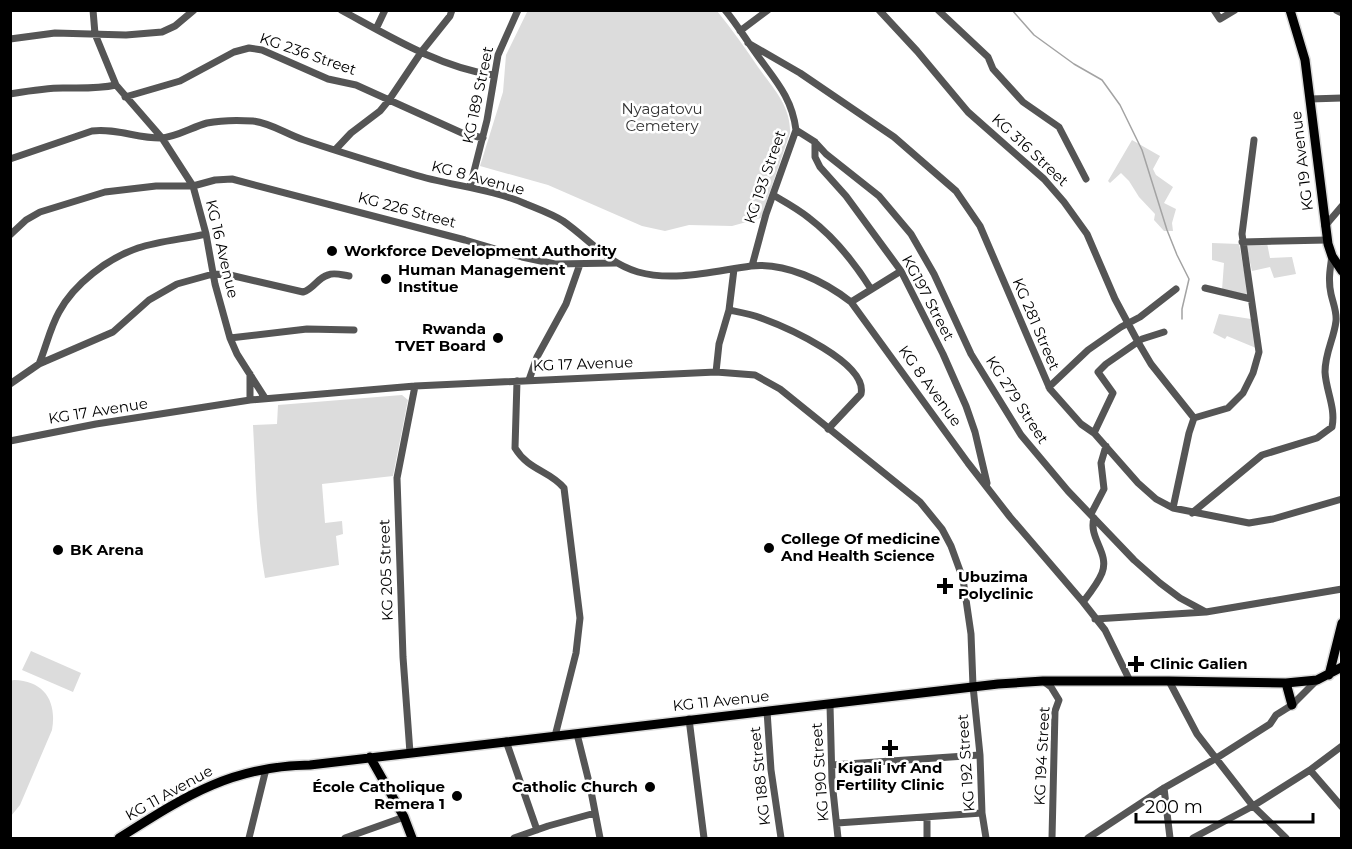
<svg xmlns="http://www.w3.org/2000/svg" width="1352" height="849" viewBox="0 0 1352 849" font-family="Montserrat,sans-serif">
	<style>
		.green { fill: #dcdcdc }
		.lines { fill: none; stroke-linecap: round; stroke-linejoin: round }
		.stream { stroke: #a3a3a3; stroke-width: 1.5 }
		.major-casing { stroke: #dbdbdb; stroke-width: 12 }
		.minor { stroke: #555; stroke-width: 7 }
		.major { stroke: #000; stroke-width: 9 }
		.poi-dot { fill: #000; stroke: #fff; stroke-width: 2 }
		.labels { text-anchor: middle; stroke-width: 5; stroke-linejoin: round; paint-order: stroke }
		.street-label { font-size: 15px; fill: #000; stroke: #fff }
		.park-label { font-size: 15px; fill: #333; stroke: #fff }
		.poi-label { font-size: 15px; font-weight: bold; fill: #000; stroke: #fff; text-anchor: start }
	</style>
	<rect width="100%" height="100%" fill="#fff"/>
	<path class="green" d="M528 10 717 11C732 29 745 48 758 67 773 88 791 106 790 133L761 218 732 226 689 225 665 231 642 226 548 185 480 166 503 92 506 55Z
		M1132 140 1160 156 1153 169 1156 175 1173 187 1164 203 1176 209 1172 223 1173 231H1164L1154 220 1155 214 1139 197 1129 181 1121 173 1110 183 1108 181Z
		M1212 243 1239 244 1249 297 1222 290 1224 263 1212 260Z
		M1267 243 1270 258 1292 257 1296 274 1274 278 1270 267 1252 271 1246 245Z
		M1219 314 1251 319 1256 348 1227 336 1225 339 1213 333Z
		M402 395 408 400 393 476 322 484 325 523 342 521 343 534 336 536 339 565 265 578C256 528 256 476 253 425L277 424 278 405Z
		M31 651 81 673 73 692 22 670Z
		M14 680C45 681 57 702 52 730L20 805 11 816 10 681Z"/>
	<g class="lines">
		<path class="stream" d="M1012 10 1034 35 1074 64 1102 80 1120 105 1142 150 1167 230 1177 255 1189 279 1182 309V319"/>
		<defs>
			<path id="major" d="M1290 10 1305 60 1328 244 1332 256 1342 271
				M1329 675 1342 623
				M1286 683 1292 705
				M370 757 404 817 412 838
				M119 838C184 797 230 766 310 765L998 684 1043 681H1169L1286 683 1317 680 1342 667"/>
		</defs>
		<use href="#major" class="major-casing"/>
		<path class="minor" d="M93 10 95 34 116 85 162 138 193 186 206 234 215 284 230 338 237 354 265 398
			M341 10C389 36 439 67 493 75
			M725 10C736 23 745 38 755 52 773 78 792 96 796 130L766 214 752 266
			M879 10 917 51 968 112 1044 179 1064 202 1087 234 1115 299 1138 342 1151 364 1194 418
			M938 10 988 57 993 69 1023 102 1059 127 1086 179
			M1214 10 1220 19 1235 10
			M1336 10 1342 13
			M376 29 385 10
			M740 31 768 10
			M10 39 55 33 126 35 162 32 175 26 194 10
			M748 43 800 73 894 137 956 191 980 226 1050 389 1081 424 1094 433 1138 483 1156 499 1173 508 1249 523 1273 519 1342 499
			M10 94C28 91 45 88 63 88 81 88 97 89 116 85
			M125 97 180 81 234 52 249 48 262 50 328 79 356 85 462 133 483 138
			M1310 99 1342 98
			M796 130 815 142 826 154 879 196 911 234 934 274 971 354 1021 435 1068 491 1134 560 1160 583 1180 598 1206 612 1342 589
			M815 142V157L820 167 846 196 901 271 943 354 966 406 975 432 987 483
			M335 150 351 133 380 111 389 100 422 51 450 16 452 10
			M10 159 92 131C115 128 137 138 160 138 175 138 192 127 207 123 222 120 238 120 253 121 271 123 286 134 304 140 339 152 376 163 412 174 450 186 490 188 526 204 538 209 552 214 563 221 589 239 607 263 638 272 674 282 714 271 751 266 785 262 824 281 851 302L968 463 1010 517 1083 602 1105 630 1130 681
			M470 187 487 120 498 55 518 10
			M773 195C785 202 798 209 809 218 834 237 854 262 871 289
			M1325 226 1342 206
			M10 235 26 220 40 212 105 192 156 186H193L215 180 232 179 465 240 522 257 555 264 616 263
			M1242 242 1327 240
			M1205 288 1251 299
			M851 302 901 271
			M729 310C739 312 751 314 761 318 786 327 868 363 861 394L828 429
			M230 338 307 329 354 330
			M39 364C46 347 50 328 59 312 74 284 108 258 138 248 159 241 184 239 206 234
			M716 372 719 344 729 310 734 269
			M250 374V400
			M529 380 537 357 566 304 580 264
			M517 381 515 448C529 471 549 470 564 488L580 618 576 653 555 736
			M10 384 39 364 113 332 149 300 177 284 213 274 230 275 303 292C314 289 317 278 328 275 334 272 342 275 349 276
			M1049 387 1088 350 1121 327 1140 317 1176 289
			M1094 433 1113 393 1098 372 1106 364 1142 339 1164 332
			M10 441 96 424 250 400 415 386 716 372 755 375 780 389 920 502 942 529 951 546 963 579 971 634 973 686 980 755 982 813 986 838
			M1173 508 1189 433 1194 418 1228 408 1243 393 1253 373 1259 352 1242 234 1254 140
			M1192 513 1262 455 1317 438 1332 427C1336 408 1326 391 1325 372 1325 352 1334 339 1336 321 1337 312 1333 303 1331 294 1328 281 1330 269 1332 256
			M1091 514 1104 489 1101 463 1106 446
			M1083 602C1090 593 1098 583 1102 573 1110 553 1088 538 1094 518
			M1095 619 1206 612
			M1043 681 1051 687 1059 700 1055 711 1052 838
			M1169 681 1197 734 1253 806 1310 770 1342 807
			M830 705 832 781 838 838
			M767 711 771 770 781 838
			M689 719 704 838
			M577 734 590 786 600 838
			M506 741 537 830
			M410 753 403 657 397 478 415 386
			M832 765 980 755
			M1310 770 1342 746
			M1164 788 1170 838
			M927 818V838
			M837 823 982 813
			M249 838 266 769
			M345 838 404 817
			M514 838 548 826 595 813
			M1088 838 1164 788 1215 759 1270 724 1276 715 1292 705 1317 680
			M1193 838 1253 806 1286 838"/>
		<use href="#major" class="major"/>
	</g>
	<g class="poi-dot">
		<circle cx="332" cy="251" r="6"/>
		<circle cx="386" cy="279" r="6"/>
		<circle cx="498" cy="338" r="6"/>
		<circle cx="769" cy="548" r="6"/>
		<circle cx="58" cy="550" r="6"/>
		<path d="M942 577h6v6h6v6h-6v6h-6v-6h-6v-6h6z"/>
		<path d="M1133 655h6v6h6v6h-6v6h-6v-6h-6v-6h6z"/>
		<path d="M887 739h6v6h6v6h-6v6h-6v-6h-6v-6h6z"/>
		<circle cx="650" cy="787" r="6"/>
		<circle cx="457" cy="796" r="6"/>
	</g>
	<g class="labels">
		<g class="street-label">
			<text transform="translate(308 54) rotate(19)" y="5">KG 236 Street</text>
			<text transform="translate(478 95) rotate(-78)" y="5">KG 189 Street</text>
			<text transform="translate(1030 150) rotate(43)" y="5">KG 316 Street</text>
			<text transform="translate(1302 161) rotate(-97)" y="5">KG 19 Avenue</text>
			<text transform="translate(765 177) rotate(-71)" y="5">KG 193 Street</text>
			<text transform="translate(478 178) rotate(15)" y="5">KG 8 Avenue</text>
			<text transform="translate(407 210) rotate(15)" y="5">KG 226 Street</text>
			<text transform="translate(222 249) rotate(77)" y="5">KG 16 Avenue</text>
			<text transform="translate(928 298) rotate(62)" y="5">KG197 Street</text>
			<text transform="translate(1036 324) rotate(67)" y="5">KG 281 Street</text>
			<text transform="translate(583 364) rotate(-2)" y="5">KG 17 Avenue</text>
			<text transform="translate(930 386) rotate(54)" y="5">KG 8 Avenue</text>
			<text transform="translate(1017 400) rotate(57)" y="5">KG 279 Street</text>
			<text transform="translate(98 411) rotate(-9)" y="5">KG 17 Avenue</text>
			<text transform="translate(386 570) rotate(-92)" y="5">KG 205 Street</text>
			<text transform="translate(721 701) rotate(-6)" y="5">KG 11 Avenue</text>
			<text transform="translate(1042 756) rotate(-87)" y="5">KG 194 Street</text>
			<text transform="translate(966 763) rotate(-94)" y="5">KG 192 Street</text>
			<text transform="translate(820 772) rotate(-94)" y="5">KG 190 Street</text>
			<text transform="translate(760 776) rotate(-96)" y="5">KG 188 Street</text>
			<text transform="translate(169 793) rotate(-29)" y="5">KG 11 Avenue</text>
		</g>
		<g class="park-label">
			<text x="662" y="114">Nyagatovu<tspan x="662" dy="17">Cemetery</tspan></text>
		</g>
		<g class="poi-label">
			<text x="344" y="256">Workforce Development Authority</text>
			<text x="398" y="275">Human Management<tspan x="398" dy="17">Institue</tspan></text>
			<text x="486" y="334" text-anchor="end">Rwanda<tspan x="486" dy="17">TVET Board</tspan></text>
			<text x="781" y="544">College Of medicine<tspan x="781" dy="17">And Health Science</tspan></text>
			<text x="70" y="555">BK Arena</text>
			<text x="958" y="582">Ubuzima<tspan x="958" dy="17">Polyclinic</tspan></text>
			<text x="1150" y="669">Clinic Galien</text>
			<text x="890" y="773" text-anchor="middle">Kigali Ivf And<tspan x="890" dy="17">Fertility Clinic</tspan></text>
			<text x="445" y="792" text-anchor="end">École Catholique<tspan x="445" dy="17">Remera 1</tspan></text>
			<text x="638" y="792" text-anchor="end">Catholic Church</text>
		</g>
	</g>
	<rect width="1352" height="849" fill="none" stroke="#000000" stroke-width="24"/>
	<path d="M1136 813v9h177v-9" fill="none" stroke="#000000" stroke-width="3"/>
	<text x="1145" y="813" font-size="18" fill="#000000" stroke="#ffffff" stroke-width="4.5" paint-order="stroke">200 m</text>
</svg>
